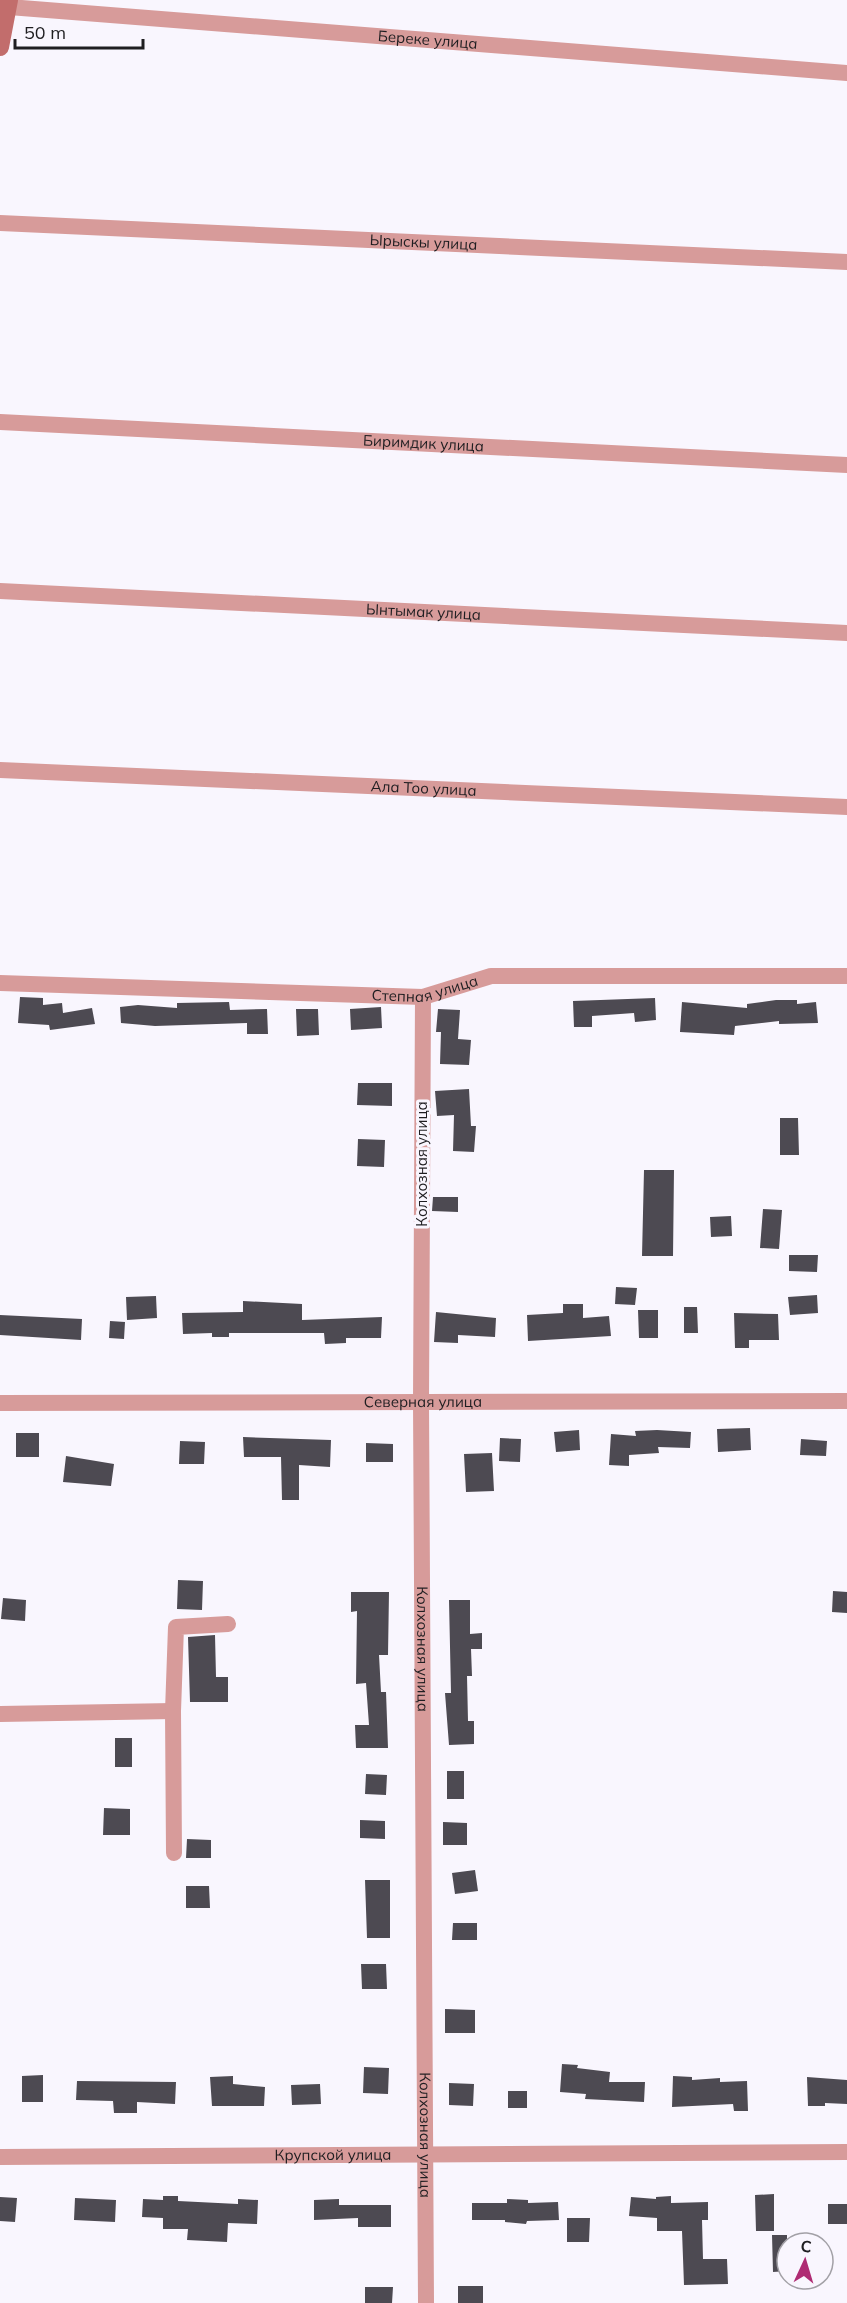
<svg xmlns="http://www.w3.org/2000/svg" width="847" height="2303" viewBox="0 0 847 2303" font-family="Mulish,sans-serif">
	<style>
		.building { fill: #4d4a52 }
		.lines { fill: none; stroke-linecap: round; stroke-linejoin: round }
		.street { stroke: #d79b9a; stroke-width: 16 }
		.secondary { stroke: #c26d6c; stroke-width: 18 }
		.labels { text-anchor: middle; stroke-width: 6; stroke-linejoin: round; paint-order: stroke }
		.street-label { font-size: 15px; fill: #1f1e21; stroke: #f9f6fe }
	</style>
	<rect width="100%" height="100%" fill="#f9f6fe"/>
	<path class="building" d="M20 997 43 998V1005L62 1003 63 1013 92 1008 95 1024 50 1030 49 1025 18 1023Z
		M655 998 656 1020 635 1022 634 1013 592 1016V1027H574L573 1001Z
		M776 1000H797V1004L816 1002 818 1023 779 1024V1021L735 1026 734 1035 680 1032 682 1002 747 1008V1004Z
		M229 1002 230 1010 267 1009 268 1034H247V1023L155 1026 121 1023 120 1007 138 1005 177 1008V1003Z
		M381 1007 382 1028 351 1030 350 1009Z
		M296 1009H318L319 1035 297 1036Z
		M438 1009 460 1010 458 1039 471 1040 469 1065 440 1064 441 1032H436Z
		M358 1083H392V1106L357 1105Z
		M469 1089 471 1126H476L474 1152 453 1151 454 1115 437 1116 435 1091Z
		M780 1118H798L799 1155H780Z
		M358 1139 385 1140 384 1167 357 1166Z
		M644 1170H674L673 1256H642Z
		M433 1197H458V1212L432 1211Z
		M763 1209 782 1210 779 1249 760 1248Z
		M731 1216 732 1236 711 1237 710 1217Z
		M789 1255H818L817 1272 789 1271Z
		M616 1287 637 1288 635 1305 615 1304Z
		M817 1295 818 1313 790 1315 788 1297Z
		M156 1296 157 1318 127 1320 126 1297Z
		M243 1301 302 1304V1320L382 1317 381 1338H346V1343L325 1344 324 1333H229V1337H212V1333L183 1334 182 1313 243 1312Z
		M563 1304H583V1318L609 1316 611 1336 528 1341 527 1315 563 1313Z
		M684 1307H697L698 1333H684Z
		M638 1310H658V1338H639Z
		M436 1312 496 1318 495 1337 458 1335V1343L434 1342Z
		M734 1313 778 1314 779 1340H749V1348H735Z
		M0 1315 82 1319 81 1340 0 1335Z
		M110 1321 125 1322 124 1339 109 1338Z
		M750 1428 751 1450 718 1452 717 1429Z
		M579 1430 580 1450 556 1452 554 1432Z
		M657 1430 691 1432 690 1448 658 1447 659 1453 629 1455V1466L609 1465 611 1434 636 1436 635 1431Z
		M16 1433H39V1457H16Z
		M243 1437 331 1440 330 1467 299 1465V1500H282L281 1457H244Z
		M500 1438 521 1439 520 1462 499 1461Z
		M801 1439 827 1441 826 1456 800 1455Z
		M180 1441 205 1442 204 1464H179Z
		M366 1443 393 1444V1462H366Z
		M492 1453 494 1491 466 1492 464 1454Z
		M66 1456 114 1464 111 1486 63 1482Z
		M178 1580 203 1581 202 1610 177 1609Z
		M833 1591 847 1592V1613L832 1612Z
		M351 1592H389L388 1655H379L381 1692H386L388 1748H356L355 1725H369L366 1683 356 1684 357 1611 351 1612Z
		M3 1598 26 1600 25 1621 1 1619Z
		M449 1600H470V1634L482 1633V1649H471L472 1676H467L468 1721H474V1744L449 1745 445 1693H451Z
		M215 1635 216 1677H228V1702H190L188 1637Z
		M115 1738H132V1767H115Z
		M447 1771H464V1799H447Z
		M366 1774 387 1775 386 1795 365 1794Z
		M104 1808 130 1809V1835H103Z
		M360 1820 385 1821V1839L360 1838Z
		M443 1822 467 1823V1845H443Z
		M187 1839 211 1840V1858H186Z
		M475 1870 478 1891 455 1894 452 1873Z
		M365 1880H390V1938H367Z
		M186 1886H209L210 1908H186Z
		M453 1923H477V1940H452Z
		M361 1964H386L387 1989H362Z
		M445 2009 475 2010V2033H445Z
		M562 2064 578 2065 577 2068 610 2072 609 2082H645L644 2102 585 2099 586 2094 560 2092Z
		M364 2067 389 2068 388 2094 363 2093Z
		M43 2075V2102H22V2076Z
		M233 2076V2084L265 2087 264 2106H212L210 2077Z
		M673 2076 692 2077V2080L720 2078V2082L747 2081 748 2111H734L733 2104 672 2107Z
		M807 2077 847 2080V2104L825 2103V2106H808Z
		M77 2081 176 2082 175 2104 137 2102V2113H114L113 2101 76 2100Z
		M449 2083 474 2084 473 2106 449 2105Z
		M320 2084 321 2104 292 2105 291 2085Z
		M508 2091H527V2108H508Z
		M774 2194V2231H756L755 2195Z
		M163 2196H178V2201L238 2204V2199L258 2200 257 2224 228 2223 227 2242 187 2240 188 2229H163V2218L142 2217 143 2199 163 2200Z
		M671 2196V2203L708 2202V2220H702L703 2259H727L728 2284 684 2285 682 2231H657V2218L629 2216 631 2197 656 2199V2197Z
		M0 2197 17 2198 15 2222 0 2221Z
		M75 2198 116 2200 115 2222 74 2220Z
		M339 2199V2205H391V2227H358V2218L314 2220V2200Z
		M507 2199 528 2200V2203L558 2202 559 2220 527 2221 526 2224 505 2222V2220H472V2203H507Z
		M828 2204H847V2224H828Z
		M567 2218H590L589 2242H567Z
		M772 2235H787V2271L773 2272Z
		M458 2286H483V2303H458Z
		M365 2287H393L392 2303H365Z"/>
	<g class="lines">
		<g class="street">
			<path id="s1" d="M9 7 847 73"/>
			<path id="s2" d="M0 223 847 262"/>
			<path id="s3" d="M0 422 847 465"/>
			<path id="s4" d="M0 591 847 633"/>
			<path id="s5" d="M0 770 847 807"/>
			<path id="s6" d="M0 983 423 997 491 976H847"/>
			<path id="s7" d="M423 997 421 1402 426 2303"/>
			<path id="s8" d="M0 1403 847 1401"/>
			<path d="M0 1714 173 1711"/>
			<path d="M174 1853 173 1711 176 1627 228 1624"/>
			<path id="s9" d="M0 2157 847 2152"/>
		</g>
		<path class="secondary" d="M0 47 9 0"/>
	</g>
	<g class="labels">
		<g class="street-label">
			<text dy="5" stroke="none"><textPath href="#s1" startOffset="420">Береке улица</textPath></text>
			<text dy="5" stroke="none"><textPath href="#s2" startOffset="424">Ырыскы улица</textPath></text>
			<text dy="5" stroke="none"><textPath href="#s3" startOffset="424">Биримдик улица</textPath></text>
			<text dy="5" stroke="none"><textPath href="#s4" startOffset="424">Ынтымак улица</textPath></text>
			<text dy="5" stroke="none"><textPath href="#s5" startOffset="424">Ала Тоо улица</textPath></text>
			<text dy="5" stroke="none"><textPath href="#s6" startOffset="426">Степная улица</textPath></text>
			<text transform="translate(422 1164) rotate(-90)" y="5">Колхозная улица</text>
			<text dy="5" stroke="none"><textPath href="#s8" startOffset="423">Северная улица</textPath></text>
			<text dy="5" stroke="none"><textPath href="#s7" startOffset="652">Колхозная улица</textPath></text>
			<text dy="5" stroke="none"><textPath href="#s7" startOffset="1138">Колхозная улица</textPath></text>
			<text dy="5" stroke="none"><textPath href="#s9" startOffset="333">Крупской улица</textPath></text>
		</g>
	</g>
	<g transform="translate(805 2261) rotate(4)"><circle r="28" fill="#f9f6fe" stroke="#a2a0a6" stroke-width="1.5"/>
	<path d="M0-4.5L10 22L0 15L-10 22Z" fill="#af2b73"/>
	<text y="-9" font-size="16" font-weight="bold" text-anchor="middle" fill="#1f1e21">С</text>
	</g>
	<path d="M15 39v9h128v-9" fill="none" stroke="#1f1e21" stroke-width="3"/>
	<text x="24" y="39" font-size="18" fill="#1f1e21" stroke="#f9f6fe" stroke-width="4.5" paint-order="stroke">50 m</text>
</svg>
